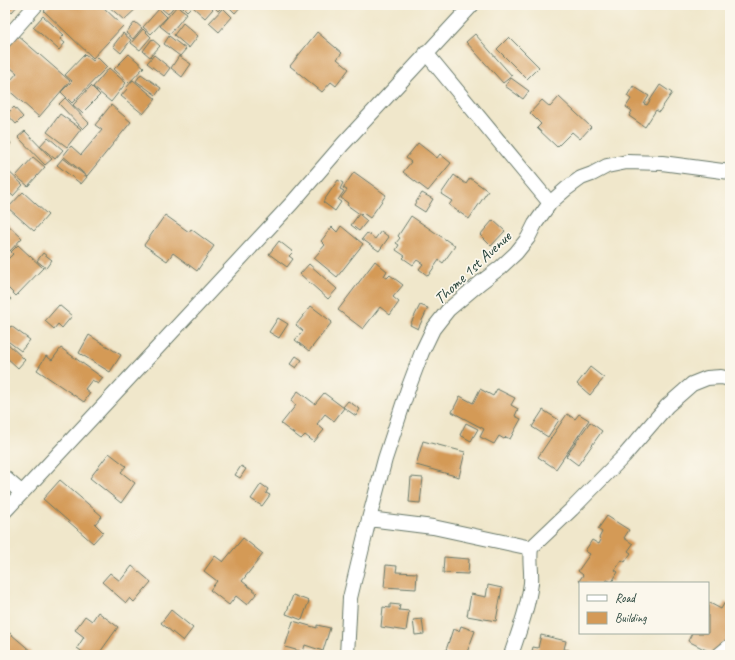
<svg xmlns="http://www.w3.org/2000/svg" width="735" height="660" viewBox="0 0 735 660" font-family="Caveat,sans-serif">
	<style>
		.building { fill: #d49a57 }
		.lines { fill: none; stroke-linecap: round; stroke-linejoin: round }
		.minor-casing { stroke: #687869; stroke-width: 16 }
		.minor { stroke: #fff; stroke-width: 14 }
		.labels { text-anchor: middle; stroke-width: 3.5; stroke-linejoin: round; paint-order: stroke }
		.street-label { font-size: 16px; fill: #1f3d34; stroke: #fbf7ec }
	</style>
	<rect width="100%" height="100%" fill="#fbf7ec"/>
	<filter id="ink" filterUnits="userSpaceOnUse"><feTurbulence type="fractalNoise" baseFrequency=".025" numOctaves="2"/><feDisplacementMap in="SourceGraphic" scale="8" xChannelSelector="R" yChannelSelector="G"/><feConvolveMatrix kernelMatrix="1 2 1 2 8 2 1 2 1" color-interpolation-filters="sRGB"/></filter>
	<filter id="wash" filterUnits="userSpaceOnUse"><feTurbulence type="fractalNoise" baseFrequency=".012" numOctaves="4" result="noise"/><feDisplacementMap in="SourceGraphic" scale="16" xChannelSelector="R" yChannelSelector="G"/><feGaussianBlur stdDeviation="0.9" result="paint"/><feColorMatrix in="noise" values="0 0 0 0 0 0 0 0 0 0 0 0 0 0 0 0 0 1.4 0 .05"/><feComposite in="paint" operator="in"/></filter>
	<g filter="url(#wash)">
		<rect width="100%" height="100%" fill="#f0e7cb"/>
		<g id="blocks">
			<path class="building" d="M5 5H18L12 12Z
				M50 5H101L123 26 93 58 44 11Z
				M107 5H121L125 8 122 5H140L124 20Z
				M165 5H175L168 14 162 9Z
				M181 5H193L187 11Z
				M195 5H209L213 9 205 18 193 7Z
				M212 5H224L218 11Z
				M227 5H242L235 13Z
				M177 6 187 13 170 34 160 26Z
				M223 8 232 17 219 32 209 23Z
				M159 9 167 17 151 34 143 27Z
				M43 16 64 35 60 39 65 43 59 50 33 27Z
				M135 22 142 28 133 39 126 33Z
				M183 23 198 36 189 48 174 35Z
				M143 29 151 37 140 50 131 43Z
				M317 32 342 53 337 59 349 69 336 86 331 82 322 92 290 66Z
				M123 33 131 40 121 53 113 46Z
				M475 34 512 76 503 83 466 42Z
				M17 35 70 81 39 117 5 87 17 73 5 63V49L7 47 5 46Z
				M169 36 186 49 180 56 164 44Z
				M509 37 539 67 527 79 497 49Z
				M152 39 160 46 150 57 143 51Z
				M85 54 93 61 97 57 107 67 72 103 61 92 72 81 65 75Z
				M129 54 144 67 129 83 114 69Z
				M154 55 170 68 164 76 147 63Z
				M179 56 191 64 182 77 171 68Z
				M109 68 126 83 111 102 93 87Z
				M141 74 161 88 156 95 136 81Z
				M511 78 529 91 523 99 505 86Z
				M133 80 156 99 143 114 121 96 127 89 126 88Z
				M660 85 672 93 659 112 656 110 645 127 629 116 632 111 626 107 631 99 627 96 633 86 649 96 644 104 647 105Z
				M91 86 100 95 82 113 73 105Z
				M559 97 591 127 580 139 572 132 557 147 537 128 541 124 530 113 542 100 550 107Z
				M65 98 89 123 83 129 59 104Z
				M111 105 131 122 87 176 63 156 71 146 81 155 102 130 95 125Z
				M14 107 23 117 16 124 7 114Z
				M60 114 81 129 67 147 47 132Z
				M25 131 52 159 45 165 18 137Z
				M48 137 63 150 55 159 40 146Z
				M5 138 11 143 5 152Z
				M418 143 437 158 440 154 451 163 428 191 403 172 411 162 406 158Z
				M33 157 45 167 28 186 16 176Z
				M63 158 87 177 81 184 57 165Z
				M5 168 23 185 13 196 5 189Z
				M354 172 386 195 370 218 363 213 361 215 347 205 348 203 341 198 347 190 343 188Z
				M454 175 466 184 470 178 488 191 469 219 449 205 452 201 441 194Z
				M338 180 343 183 340 189 344 191 338 200 341 202 335 211 323 202Z
				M23 192 48 215 34 231 8 208Z
				M422 193 433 199 425 212 414 205Z
				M359 214 367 221 359 231 351 225Z
				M165 215 189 232 191 229 214 246 197 271 173 253 167 261 144 245Z
				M411 216 455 246 443 263 439 260 428 276 419 269 423 264 417 260 413 265 403 258 405 256 396 250 399 245 396 243 400 238 398 236Z
				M493 220 505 231 491 246 480 235Z
				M5 222 22 238 10 251 5 246Z
				M341 226 363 244 337 277 314 258 325 245 321 241 332 227 337 232Z
				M381 231 389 237 379 251 362 239 367 233 375 239Z
				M279 241 293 252 289 256 293 259 287 267 269 254Z
				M18 245 43 268 16 296 5 285V262L13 254 11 252Z
				M43 253 52 260 46 268 37 261Z
				M375 261 387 271 384 276 387 278 390 275 403 285 393 297 399 302 390 315 380 307 363 329 338 310Z
				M309 264 337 289 328 299 300 274Z
				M5 294 11 299 5 306Z
				M59 305 72 316 62 328 58 324 54 329 45 321Z
				M420 305 428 308 418 329 410 325Z
				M311 306 332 322 309 351 295 340 303 331 296 325Z
				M278 318 288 324 279 338 269 332Z
				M11 326 30 340 21 351 5 339V333Z
				M89 335 121 355 110 372 79 353Z
				M5 341 25 360 18 368 5 356Z
				M61 348 103 378 98 384 92 380 85 389 90 393 84 402 37 370 46 356 52 360Z
				M296 356 302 360 296 368 290 364Z
				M590 367 604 378 590 395 577 384Z
				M480 389 493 396 497 389 515 398 511 405 518 409 515 416 521 419 510 439 506 437 504 439 499 436 494 444 480 437 484 429 452 412 460 396 473 403Z
				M298 391 315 404 324 393 344 408 334 421 325 414 317 424 324 430 314 442 305 435 301 439 281 424 296 405 291 401Z
				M348 401 360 409 356 416 343 407Z
				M543 410 559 420 548 437 532 427Z
				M567 414 575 419 579 414 589 420 556 469 538 457Z
				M590 422 602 431 578 465 566 456Z
				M466 423 478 429 471 441 460 435Z
				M423 441 465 452 459 477 416 465Z
				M109 453 126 466 121 472 135 483 121 503 90 478Z
				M241 466 246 469 240 478 235 475Z
				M411 477 423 478 420 503 409 502Z
				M60 480 102 516 95 524 103 532 93 543 43 499Z
				M261 484 268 489 266 493 270 495 262 506 251 499Z
				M607 516 629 530 624 538 633 544 628 551 631 553 625 562 622 560 615 570 618 572 612 582 607 580 605 583H582L579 581 583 575 578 571 590 554 585 551 592 540 599 544 601 540 599 538 602 532 598 529Z
				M243 538 263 554 242 581 257 593 247 605 236 596 229 605 210 590 217 581 204 571 215 556 223 562Z
				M444 557 469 559 468 574 443 573Z
				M386 565 397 566 396 572 417 573 416 589 384 587Z
				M132 566 151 582 134 602 130 598 126 603 102 582 110 573 120 581Z
				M488 585 502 588 496 621 467 616 471 594 486 597Z
				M293 595 309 601 302 620 286 614Z
				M708 602 721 609 725 602 730 605V639L727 644 722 642 716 655 688 641 692 633H708Z
				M390 604 400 605 399 610 409 611 406 631 381 627 383 607 390 608Z
				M171 610 193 628 183 641 161 623Z
				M98 612 118 627 98 655H87L77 648 84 637 75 630 85 616 92 621Z
				M422 619 424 634 415 635 413 620Z
				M293 621 317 628V625L330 628 323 651 305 645 303 652 285 647Z
				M461 626 475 631 466 655H450L445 653 453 629 459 631Z
				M5 629 32 652 29 655H5Z
				M541 635 566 641 564 649 569 650 568 655H531L533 647 538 648Z"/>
		</g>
	</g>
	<g filter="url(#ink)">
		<use href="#blocks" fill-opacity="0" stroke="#687869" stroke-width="1"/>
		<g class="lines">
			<defs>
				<path id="minor" d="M5 40 36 5
					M426 53 550 203
					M5 478 22 493
					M5 511 160 345 292 203 343 144 472 5
					M369 519 433 527 531 548C529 560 532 571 531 583 528 608 519 631 511 655
					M531 548 572 509 624 456 667 406 692 384 707 378 721 377 730 379
					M347 655 350 598 369 519 385 459 408 389 422 352 433 329 448 310 480 283 501 267 516 253 528 238 535 224 550 203 566 189 581 178 592 174 607 166 627 162 662 163 730 172
					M719 655 730 646"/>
			</defs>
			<use href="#minor" class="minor-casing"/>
			<use href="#minor" class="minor"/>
		</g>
	</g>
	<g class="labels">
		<g class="street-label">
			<text transform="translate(472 267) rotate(-43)" y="6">Thome 1st Avenue</text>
		</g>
	</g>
	<rect width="735" height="660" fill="none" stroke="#fbf7ec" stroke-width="20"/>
	<rect x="579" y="582" width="130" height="52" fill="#fbf7ec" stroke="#a3ada2"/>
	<rect x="587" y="595" width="20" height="6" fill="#ffffff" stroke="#a3ada2"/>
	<text x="615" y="602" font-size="12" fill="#1f3d34">Road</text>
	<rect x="587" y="612" width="20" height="12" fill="#d49a57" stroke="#a3ada2"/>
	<text x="615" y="622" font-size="12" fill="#1f3d34">Building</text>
</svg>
